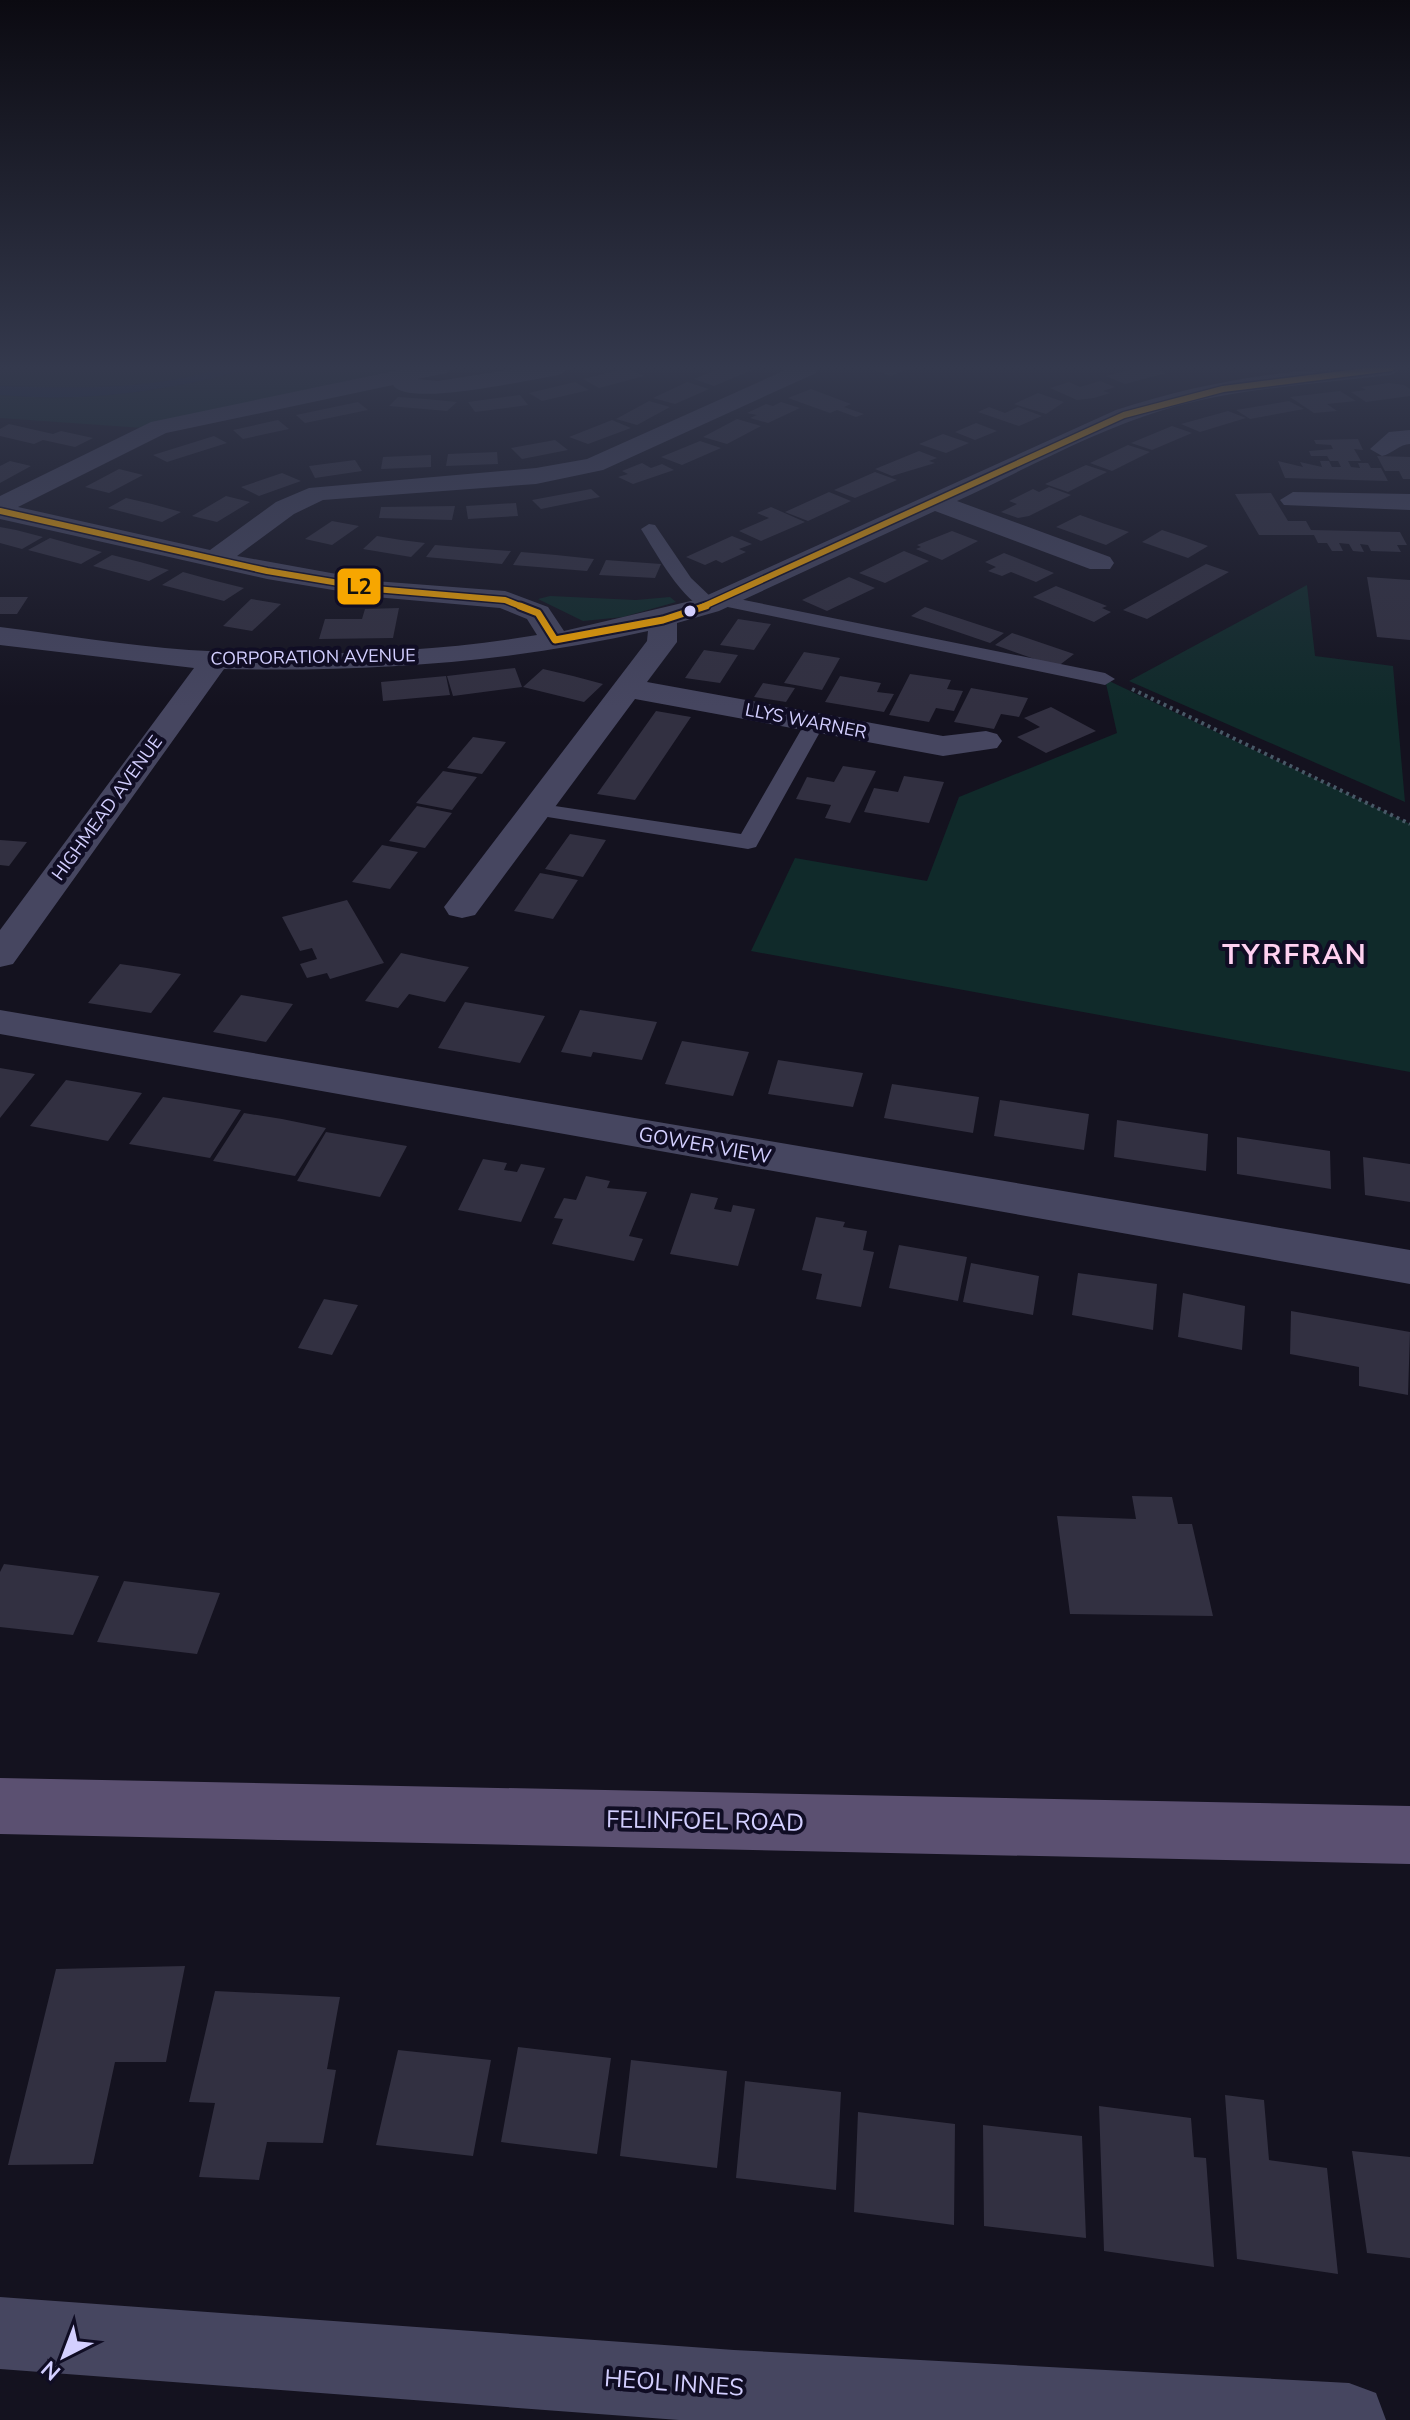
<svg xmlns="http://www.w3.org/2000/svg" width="1410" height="2420" viewBox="0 0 1410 2420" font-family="'Nunito Sans',sans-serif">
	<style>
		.green { fill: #102a2a }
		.water { fill: #0b2346 }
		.building { fill: #323041 }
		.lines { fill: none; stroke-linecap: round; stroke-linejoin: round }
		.path-far1 { stroke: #485967; stroke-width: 3; stroke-dasharray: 2 3; stroke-linecap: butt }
		.path { stroke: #485967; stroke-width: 4; stroke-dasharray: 3 4; stroke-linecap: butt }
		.service { fill: #464660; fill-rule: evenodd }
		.minor { fill: #464660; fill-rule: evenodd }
		.primary { fill: #5b5071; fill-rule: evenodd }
		.bus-1-far1-casing { stroke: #100d24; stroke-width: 9 }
		.bus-1-casing { stroke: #100d24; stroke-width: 11 }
		.bus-1-far1 { stroke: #f7a600; stroke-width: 6 }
		.bus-1 { stroke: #f7a600; stroke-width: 7 }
		.bus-dot { fill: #d3cfff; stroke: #100d24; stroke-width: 3 }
		.labels { text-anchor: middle; stroke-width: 8; stroke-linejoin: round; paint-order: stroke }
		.far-street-label { font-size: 18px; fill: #d3cfff; stroke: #100d24 }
		.street-label { font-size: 20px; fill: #d3cfff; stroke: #100d24 }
		.near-street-label { font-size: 24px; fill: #d3cfff; stroke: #100d24 }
		.district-label { font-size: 28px; font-weight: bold; letter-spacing: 2px; fill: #ffd1f0; stroke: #100d24 }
		.line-badge { stroke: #100d24; stroke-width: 3 }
		.pale-badge-label { font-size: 22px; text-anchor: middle; font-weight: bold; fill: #111 }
	</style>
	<rect width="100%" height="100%" fill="#14121f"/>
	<path class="green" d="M38 368H220C151 391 71 388 0 386V370Z
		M252 368H404L143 428 0 418V395C84 403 170 391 252 368Z
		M1307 585 1315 656 1393 666 1405 802 1129 681Z
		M550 596 636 600 670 597 676 602 623 617 583 621 538 599Z
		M1105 679 1410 824V1072L751 951 795 858 927 881 959 797 1117 733Z"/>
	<path class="water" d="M220 368H252C170 391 84 403 0 395V386C71 388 151 391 220 368Z"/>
	<path class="building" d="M627 368 644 376 599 388 583 379Z
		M721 368H743L752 370 714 386 694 379Z
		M870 368H910L891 376Z
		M1136 368H1154L1166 373 1125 384 1106 376Z
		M1100 381 1115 387 1103 391 1110 393 1094 398 1077 400 1050 388 1069 382 1080 387Z
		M575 382 589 390 542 401 529 393Z
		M687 382 709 389 675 404 653 398Z
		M1389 383 1404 385 1410 389V396L1366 402 1351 392 1366 390 1361 387Z
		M811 389 851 404 844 407 864 414 856 417 837 410 830 413 788 398Z
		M1340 391 1356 401 1327 404 1337 411 1314 413 1290 397Z
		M1038 393 1064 402 1046 414 1014 404Z
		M520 395 528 405 475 412 468 402Z
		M398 397 426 399 457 402 447 411 389 406Z
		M649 401 670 407 637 425 616 419Z
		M1289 401 1304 409 1250 419 1236 410Z
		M358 402 368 410 305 423 296 415Z
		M781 402 800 408 768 423 750 418 757 415 747 413 766 404 773 406Z
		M989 407 1005 413 1018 407 1042 416 1019 426 978 412Z
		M1228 411 1246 418 1200 432 1181 424Z
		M737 419 761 426 727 444 703 437Z
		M278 420 289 429 243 439 233 430Z
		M612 420 631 428 588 444 569 437Z
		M976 423 997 431 975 440 955 432Z
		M9 424 53 434 61 431 93 438 75 447 43 440 34 444 0 436V429Z
		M1172 426 1192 433 1152 450 1131 443Z
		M943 434 969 443 946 453 919 444Z
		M214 436 227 443 167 462 153 455Z
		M1358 439 1363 450 1354 449 1361 461H1348L1351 467 1360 468 1358 463H1368L1371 468H1381L1388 481 1285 478 1278 461 1303 467 1300 462 1322 467 1320 461H1329L1332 467H1341L1338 461H1330L1327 456H1311L1309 451 1333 449 1331 445 1316 444 1314 440Z
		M555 440 568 450 522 459 511 448Z
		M700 441 721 448 682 465 661 457Z
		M1128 445 1150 452 1112 471 1090 463Z
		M919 451 937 458 929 461 935 463 892 476 875 469Z
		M497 452 498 464 446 466 448 454Z
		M431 455V467L381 469 383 457Z
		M1377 456 1410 457V479H1403L1399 471H1385Z
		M355 460 362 471 315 478 309 466Z
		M10 461 31 466 0 483V466Z
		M642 463 651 468 662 464 674 470 633 484 618 477 628 474 622 471Z
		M1086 465 1107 472 1068 492 1045 484Z
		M119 469 143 475 109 493 85 487Z
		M875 472 897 480 855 498 834 490Z
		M282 473 301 481 259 496 241 487Z
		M1049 487 1071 495 1029 516 1018 518 1001 512 1017 504 1009 501 1033 489 1039 492Z
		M591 489 600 497 541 509 532 500Z
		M829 492 851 501 808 521 785 512Z
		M1271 493 1288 521H1306L1311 530 1400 532 1407 545H1397L1401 552 1371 551 1368 545 1360 544 1364 552 1353 551 1349 544 1339 543 1343 551H1332L1327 543H1318L1314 535H1259L1235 494Z
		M226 496 250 502 217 522 192 516Z
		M126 498 152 504 181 512 162 522 108 508Z
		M516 503 518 516 468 519 466 506Z
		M455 506 452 520 379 518 381 507Z
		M771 507 805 522 761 541 739 531 769 518 757 513Z
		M1080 515 1105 524 1129 532 1106 545 1056 527Z
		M332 521 359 526 332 545 305 539Z
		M0 527 16 530 43 537 22 549 0 543Z
		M1162 530 1186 538 1208 546 1188 558 1142 542Z
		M952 531 978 541 942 560 916 549 921 547 917 545Z
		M377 536 401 540 425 543 411 557 363 549Z
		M732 536 752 544 739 549 746 552 722 563 716 560 705 565 686 557Z
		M50 538 75 545 102 552 81 564 28 550Z
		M435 545 469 548 511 551 502 564 426 557Z
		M904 551 929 561 885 583 859 573Z
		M521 552 556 555 594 559 587 571 513 565Z
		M1004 553 1054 573 1036 582 1011 572 1002 576 988 571 996 567 985 562Z
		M112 555 140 562 169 570 149 581 93 566Z
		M606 560 633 562 661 564 655 578 599 575Z
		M1206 564 1229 572 1147 619 1123 610Z
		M183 572 212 580 244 588 224 601 162 585Z
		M849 577 875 588 827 611 802 600Z
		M1367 577 1410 580V640L1377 637Z
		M1056 586 1107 606 1102 608 1111 612 1094 622 1033 597Z
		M0 597H28L17 614H0Z
		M251 599 281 604 252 631 223 626Z
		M925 607 1004 633 990 643 911 616Z
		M399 608 393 638 319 639 325 619H362L365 609Z
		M738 619 771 624 754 650 720 645Z
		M1012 633 1074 654 1057 667 995 645Z
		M704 650 738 655 720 683 685 678Z
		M804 652 840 658 822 690 784 683Z
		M515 668 522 687 453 696 447 676Z
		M543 669 573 676 603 684 584 702 523 687Z
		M910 674 951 680 947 689 963 691 954 711 936 708 929 722 889 715Z
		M446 676 450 695 383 701 381 682Z
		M840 676 881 683 877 692 894 694 884 712 825 702Z
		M763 683 781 686 795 688 786 702 754 697Z
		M971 688 1028 698 1019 717 1001 714 994 729 954 722Z
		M1051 707 1096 731 1046 753 1017 737 1040 727 1024 718Z
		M656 711 691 717 635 800 597 794Z
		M473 737 506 742 482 774 447 768Z
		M843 766 876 771 850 823 825 818 831 805 796 799 807 777 834 782Z
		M443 771 477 777 452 810 416 803Z
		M904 776 944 782 929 823 864 812 874 788 898 792Z
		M417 806 452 813 425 848 389 841Z
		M570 834 606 840 583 877 545 869Z
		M0 840 27 842 9 866 0 865Z
		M382 845 418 852 390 889 352 882Z
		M540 873 578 880 553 919 514 911Z
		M347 900 384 963 330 979 327 973 307 978 300 964 317 959 312 948 300 951 282 917Z
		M401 953 433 960 469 967 445 1002 409 994 398 1008 365 1001Z
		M120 964 147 968 181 974 151 1013 88 1003Z
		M241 995 293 1004 266 1042 213 1032Z
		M465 1002 545 1016 520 1063 438 1048Z
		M580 1010 657 1022 642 1060 593 1052 591 1057 561 1052Z
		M682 1041 749 1052 733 1096 665 1084Z
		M778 1060 863 1073 853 1107 768 1094Z
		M0 1068 35 1074 0 1118Z
		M66 1080 102 1086 142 1093 108 1141 30 1126Z
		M892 1084 979 1097 973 1133 884 1118Z
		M163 1097 200 1103 241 1110 210 1158 129 1144Z
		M1000 1100 1089 1114 1084 1150 994 1136Z
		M244 1113 282 1119 326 1128 295 1176 213 1161Z
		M1117 1120 1208 1134 1206 1171 1114 1157Z
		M326 1132 407 1146 380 1197 297 1181Z
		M1237 1137 1330 1151 1331 1189 1237 1174Z
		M1363 1157 1410 1164V1202L1365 1195Z
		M483 1159 507 1163 504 1170 517 1172 521 1164 545 1168 521 1222 458 1210Z
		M586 1176 610 1181 607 1188 647 1192 629 1236 643 1239 634 1261 552 1244 563 1219 554 1218 564 1198 576 1200Z
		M691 1193 718 1198 714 1209 731 1212 733 1205 755 1209 738 1266 670 1254Z
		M816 1217 845 1222 843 1227 867 1231 863 1250 874 1252 861 1307 816 1299 822 1274 802 1270Z
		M899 1245 967 1257 958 1301 889 1288Z
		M971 1263 1039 1276 1033 1315 963 1302Z
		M1078 1273 1157 1284 1153 1330 1072 1315Z
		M1183 1293 1245 1306 1242 1350 1178 1337Z
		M324 1299 358 1305 332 1355 298 1348Z
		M1291 1311 1410 1332 1408 1395 1359 1386V1367L1290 1354Z
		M1132 1496 1172 1497 1178 1524H1192L1213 1616 1070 1614 1057 1516 1136 1519Z
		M4 1564 99 1576 73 1635 0 1627V1572Z
		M124 1581 220 1593 197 1654 97 1642Z
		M185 1966 166 2062H115L93 2164 8 2165 56 1969Z
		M215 1991 340 1997 327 2069 336 2070 323 2143 267 2142 259 2180 199 2177 215 2103 189 2102Z
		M518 2047 611 2058 597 2154 501 2142Z
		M398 2050 491 2060 473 2156 376 2145Z
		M631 2060 727 2071 717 2168 620 2156Z
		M745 2081 841 2092 836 2190 736 2178Z
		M1225 2095 1264 2100 1269 2160 1327 2168 1338 2274 1237 2259Z
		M1099 2106 1191 2118 1194 2157 1206 2158 1214 2267 1104 2251Z
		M858 2112 955 2124 954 2225 854 2212Z
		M983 2125 1082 2136 1086 2238 984 2226Z
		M1352 2151 1410 2157V2258L1367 2253Z"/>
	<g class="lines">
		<path class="path-far1" d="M0 368H8"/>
		<path class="path" d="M1132 689 1410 824"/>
		<path class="service" d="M649 524 655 525 691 578 712 598 719 595 1105 673 1115 679 1105 685 718 605 709 610C683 604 655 551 641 529Z
			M815 717 825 723 756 847 748 849 535 815 524 809 535 803 741 834 805 723Z"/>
		<path class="minor" d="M408 368H450L447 373 417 379 438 381 519 368H570L559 375C532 379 406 408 393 385L166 433 18 507 210 550 276 502 309 488 536 468 587 459 790 368H819L816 373 603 470 536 484 323 500 294 514 237 556 375 581 505 591 548 607 564 631 699 599 1116 410C1208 380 1305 365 1402 368L1391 375C1315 384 1236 388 1163 410 1092 432 1024 470 957 501L1110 557 1114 563 1110 569H1090L935 511 719 611 677 623V642L647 682 943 736 986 731 997 734 1002 741 997 748 943 756 635 699 475 915 462 918 449 915 444 907 647 641 648 631C508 663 367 672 224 669L13 964 0 967V930L194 668 0 645V627C63 635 125 645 189 650 303 657 424 654 537 635L527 619 500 608 375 597 267 579 0 519V496L151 422Z
			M1410 430V444C1400 444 1392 454 1382 456L1370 449 1389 432Z
			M1293 492 1410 494V510L1284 505 1280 500Z
			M0 1010 1410 1250V1284L0 1034Z
			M0 2297 734 2350 1349 2383 1376 2393 1386 2420H679L0 2369Z"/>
		<path class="primary" d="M0 1778 1410 1806V1864L0 1834Z"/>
		<defs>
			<path id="bus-1-far1" d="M0 511 267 571 375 589 505 600 525 608
				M700 608 1124 415 1223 389 1391 368"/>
			<path id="bus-1" d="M520 606 538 613 555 640 663 620 706 606"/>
		</defs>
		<use href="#bus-1-far1" class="bus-1-far1-casing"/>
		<use href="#bus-1" class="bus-1-casing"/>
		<use href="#bus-1-far1" class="bus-1-far1"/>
		<use href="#bus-1" class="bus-1"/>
	</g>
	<linearGradient id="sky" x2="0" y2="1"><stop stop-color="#0b0a11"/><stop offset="0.52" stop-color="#34394d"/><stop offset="1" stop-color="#34394d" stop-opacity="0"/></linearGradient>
	<rect width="1410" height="707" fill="url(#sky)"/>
	<circle class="bus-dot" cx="690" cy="611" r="7"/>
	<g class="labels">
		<g class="far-street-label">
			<text transform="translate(313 657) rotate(-1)" y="6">CORPORATION AVENUE</text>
			<text transform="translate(806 721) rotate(11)" y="6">LLYS WARNER</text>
			<text transform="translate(107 808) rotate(-54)" y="6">HIGHMEAD AVENUE</text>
		</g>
		<g class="street-label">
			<text transform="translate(705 1145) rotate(10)" y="7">GOWER VIEW</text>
		</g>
		<g class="near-street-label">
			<text transform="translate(705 1821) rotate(1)" y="8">FELINFOEL ROAD</text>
			<text transform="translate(674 2383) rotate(4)" y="8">HEOL INNES</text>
		</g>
		<g class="district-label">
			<text x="1295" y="964">TYRFRAN</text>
		</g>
	</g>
	<rect class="line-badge" x="336" y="567" width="46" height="39" rx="8" fill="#f7a600"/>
	<g class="pale-badge-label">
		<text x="359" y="594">L2</text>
	</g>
	<g transform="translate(64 2356) rotate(222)" stroke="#100d24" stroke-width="6" paint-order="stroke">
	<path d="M0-6L14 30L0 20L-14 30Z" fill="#d3cfff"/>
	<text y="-12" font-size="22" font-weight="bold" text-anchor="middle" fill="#d3cfff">N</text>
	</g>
</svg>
